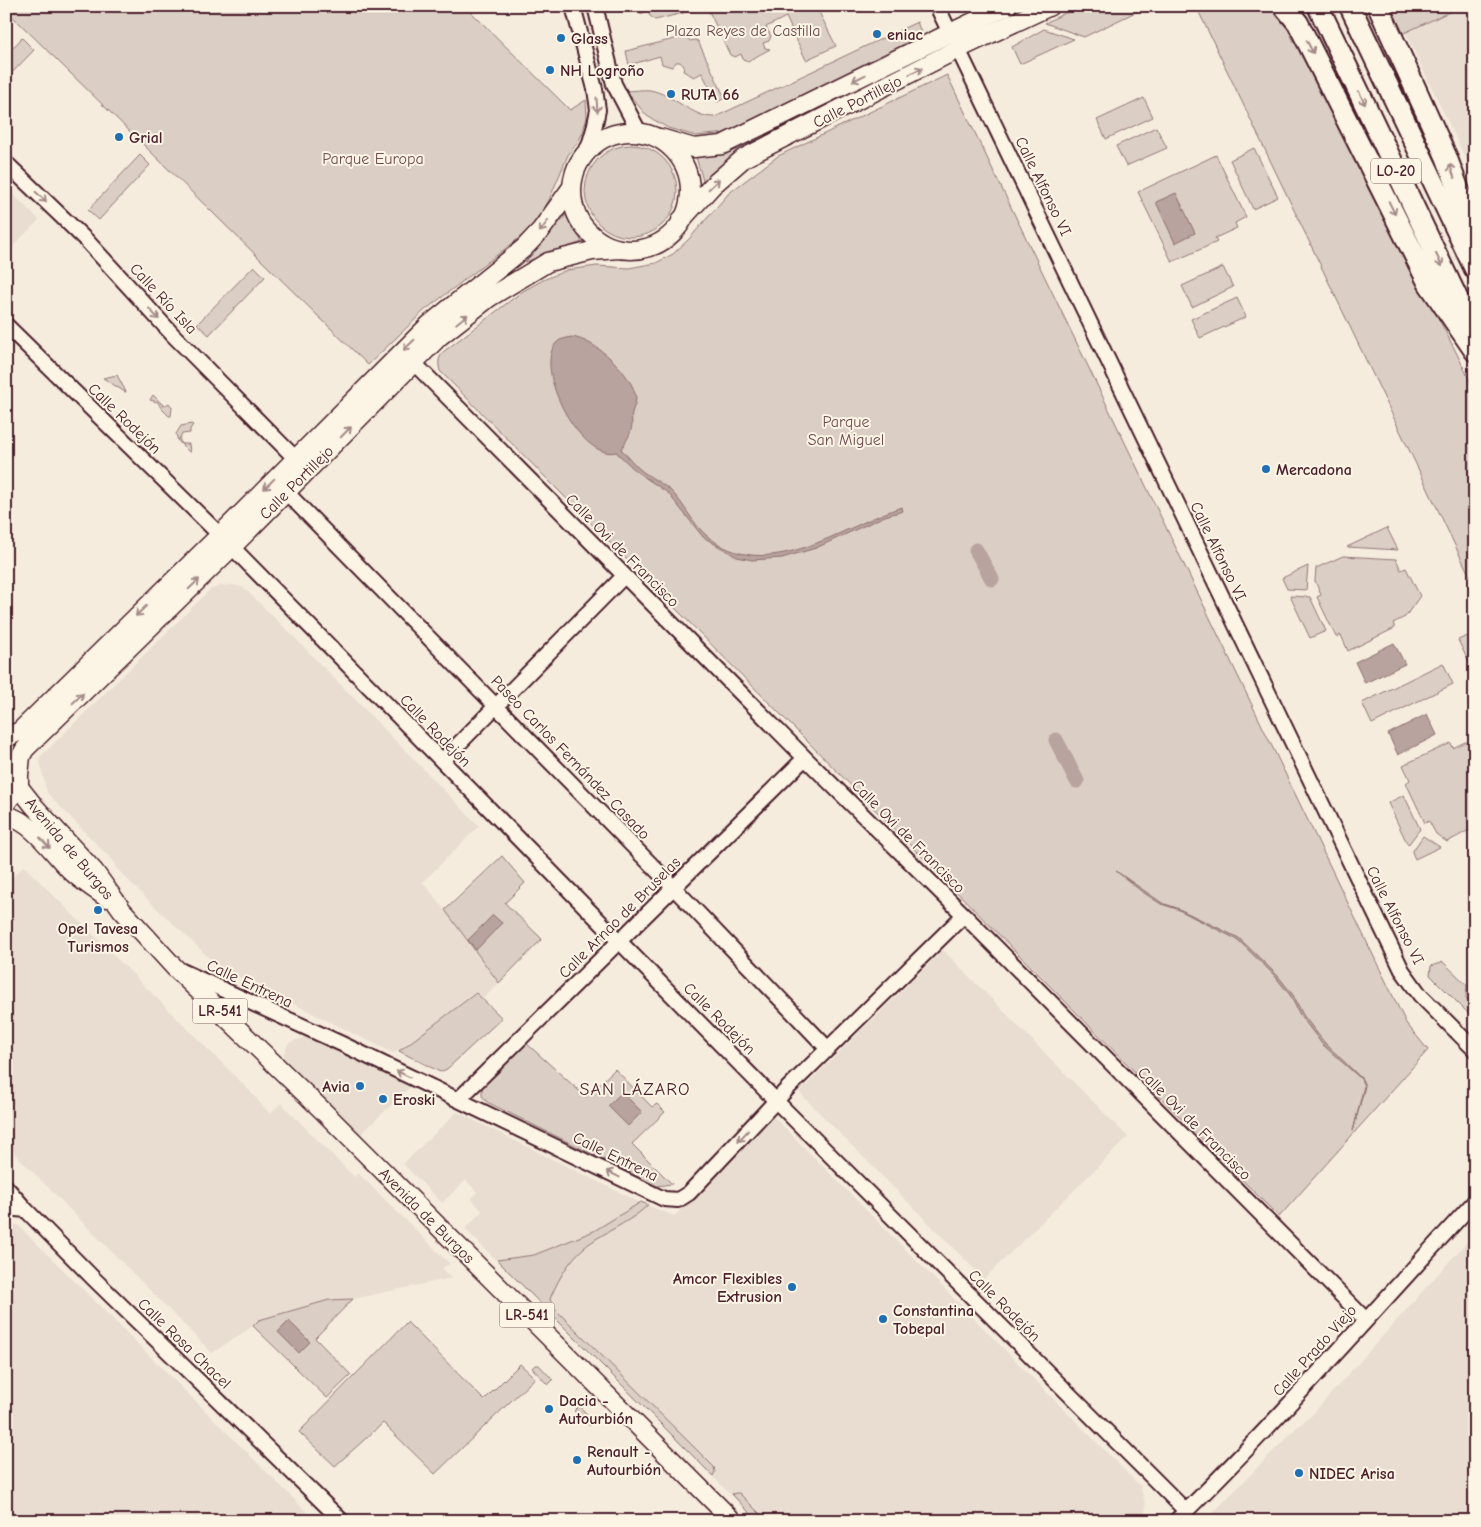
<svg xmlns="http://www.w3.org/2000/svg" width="1481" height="1527" viewBox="0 0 1481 1527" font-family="'Comic Neue',sans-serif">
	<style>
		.built { fill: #e8ddd0 }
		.green { fill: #dbcec4; stroke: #927678 }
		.water { fill: #b8a39e; stroke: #8c6e70 }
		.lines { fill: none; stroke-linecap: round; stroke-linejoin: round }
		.canal { stroke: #b8a39e; stroke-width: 15 }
		.minor-casing { stroke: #4a1f2b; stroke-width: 18 }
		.major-casing { stroke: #4a1f2b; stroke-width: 21 }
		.highway-casing { stroke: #4a1f2b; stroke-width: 24 }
		.minor { stroke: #fcf5e5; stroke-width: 14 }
		.major { stroke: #fcf5e5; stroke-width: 18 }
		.highway { stroke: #fcf5e5; stroke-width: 20 }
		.oneway { stroke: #a38a88 }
		.poi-dot { fill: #1f6fb2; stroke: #fcf5e5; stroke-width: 2 }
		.labels { text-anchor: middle; stroke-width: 4; stroke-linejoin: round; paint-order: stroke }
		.shield { fill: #fcf5e5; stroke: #7f5f63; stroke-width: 1 }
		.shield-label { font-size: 15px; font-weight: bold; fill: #4a1f2b }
		.park-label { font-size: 16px; fill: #6e4b51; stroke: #fcf5e5 }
		.poi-label { font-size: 16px; font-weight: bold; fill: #4a1f2b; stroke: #fcf5e5; text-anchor: start }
		.street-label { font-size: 16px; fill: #4a1f2b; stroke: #fcf5e5 }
		.neighbourhood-label { font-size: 18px; letter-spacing: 1px; fill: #4a1f2b; stroke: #fcf5e5 }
	</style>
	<rect width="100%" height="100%" fill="#f5ecde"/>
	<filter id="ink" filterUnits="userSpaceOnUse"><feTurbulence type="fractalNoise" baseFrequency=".02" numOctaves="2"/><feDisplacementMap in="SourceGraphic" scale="10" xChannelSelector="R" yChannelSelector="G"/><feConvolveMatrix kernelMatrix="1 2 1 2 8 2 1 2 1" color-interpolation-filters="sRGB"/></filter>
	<g filter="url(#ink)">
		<path class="built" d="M1462 6H1475V178L1406 34 1408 31Z
			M6 187 39 220 6 253Z
			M234 585 244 588 283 626 479 826 423 882 468 940 499 983 483 999 475 993 399 1051 393 1053 219 967 149 901 116 868 114 862 47 793 39 758 211 589 220 586Z
			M24 866 246 1087 270 1114 281 1103 354 1177 358 1173 450 1264 442 1268 452 1278 353 1299 329 1300 259 1320 253 1326 212 1353 6 1145V884Z
			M943 950 1128 1137 984 1279 799 1092Z
			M313 1034 412 1085 359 1136 283 1061 284 1053 289 1043Z
			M457 1112 639 1202 674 1216 774 1117 1140 1486 1146 1507 1143 1521H757L465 1229 482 1211 472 1199 477 1192 466 1180 442 1203 403 1164Z
			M6 1223 18 1225 316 1521H6Z
			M1475 1233V1521H1205L1298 1426 1311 1416Z"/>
		<path class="green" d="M6 6H465L570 110 586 100 587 117 583 132 578 142 568 155 549 200 535 226 425 310 368 365 6 10Z
			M639 6H816L836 46 806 60 786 17 766 27 771 36 769 41 763 43 765 48 770 49 748 61 743 59 741 54 735 57 730 55 707 7 655 20 650 16 648 11 644 12 641 15Z
			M1079 6H1148L1084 37 1045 23Z
			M1196 6H1277L1292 26 1337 124 1455 350 1475 391V587Z
			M1384 6H1462L1402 34 1392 22Z
			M917 22 924 40 727 133 696 136 668 128 647 116 626 91C634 91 643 89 650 90 673 94 693 118 715 117Z
			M1044 29 1074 39 1020 64 1012 47Z
			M686 36 690 41 695 40 698 41 725 98 717 102 702 73 694 77 683 71 684 66 680 62H676L672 67 662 64 660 56 629 65 626 51Z
			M22 38 34 50 6 79V55Z
			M947 75 1406 1023 1428 1050 1279 1217 440 371C438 363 438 359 443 352L523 291 543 280 567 270 597 266 629 268 656 263 673 254 689 239 729 193 778 156Z
			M1144 98 1153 117 1106 139 1097 120Z
			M1156 127 1167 148 1126 166 1116 146Z
			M758 141 704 184 696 157Z
			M585 191a46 46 0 1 1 92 0a46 46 0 1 1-92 0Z
			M1254 148 1278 197 1253 209 1230 160Z
			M140 155 150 165 99 220 88 210Z
			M1216 155 1246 217 1235 223 1237 228 1215 238 1217 242 1172 262 1138 192Z
			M566 215 582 242 525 262Z
			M254 266 265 277 209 335 197 324Z
			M1223 267 1233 287 1192 307 1182 286Z
			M1237 298 1246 317 1200 338 1191 319Z
			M117 375 126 392H125L103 378Z
			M153 395 164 406 169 403 172 407 171 416H169L161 408 158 402 150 400Z
			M191 424 193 425 190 429V433L182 434 179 439 182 444H189L190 453 178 441 176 434 181 426Z
			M1387 528 1398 550 1347 547Z
			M1343 556 1396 559 1401 570 1406 568 1420 596 1405 617 1393 623 1395 628 1348 651 1341 635 1336 637 1317 597 1321 595 1315 581 1316 568Z
			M1308 566 1306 590 1287 589 1282 578Z
			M1290 596 1310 597 1326 631 1310 638Z
			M1475 633V675L1458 640Z
			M1443 663 1453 684 1372 724 1362 703Z
			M1465 742 1475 743V827L1447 842 1436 834 1429 821 1425 823 1406 783 1410 780 1403 765 1451 743 1453 748Z
			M6 758C12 769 12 779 6 789Z
			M1404 795 1420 829 1408 845 1388 803Z
			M1423 836 1440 847 1415 859 1412 852Z
			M502 856 525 883 505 903 542 939 499 983 445 910Z
			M1443 962 1467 985 1466 998 1470 1001 1468 1013 1430 975 1431 966Z
			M476 993 502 1018 447 1069 440 1072 399 1051Z
			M526 1043 586 1097 615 1069 652 1107 657 1104 665 1112 632 1144 672 1184 657 1186 487 1102 482 1096V1087Z
			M641 1202 648 1205C632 1220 614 1228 596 1239 573 1253 560 1275 550 1299L553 1307 714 1467 715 1472 713 1476 497 1260 534 1255 594 1231Z
			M353 1299 315 1338 351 1375 327 1398 253 1326 259 1320 329 1300Z
			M407 1322 484 1400 520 1364 535 1378 435 1474 383 1423 335 1466 299 1432Z
			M535 1365H539L553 1380 548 1385 532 1368Z
			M579 1406 589 1416 590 1426 574 1411Z
			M736 1493H739L767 1521H757L732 1494Z"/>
		<path class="water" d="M1176 193 1195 233 1175 243 1156 202Z
			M571 337C595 339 633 374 636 398 636 404 633 408 632 413 631 417 632 421 632 425 631 434 626 442 621 449 628 456 634 465 642 471 651 478 662 483 670 490 684 503 692 523 706 535 767 587 841 526 902 507L903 511 885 516 816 548 782 558 752 560 737 557 703 537 668 493 637 472 616 452C579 462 528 359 560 340 563 339 567 338 571 337Z
			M1394 643 1405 664 1365 683 1355 662Z
			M1427 714 1437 735 1398 755 1388 734Z
			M1116 871 1162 903 1177 908 1239 938 1278 976 1293 995 1303 1015 1324 1042 1362 1079 1365 1086 1353 1131 1364 1086 1361 1079 1322 1044 1300 1015 1290 995 1274 975 1238 940 1177 909 1161 904 1141 891Z
			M493 915 502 923 476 950 468 940Z
			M622 1092 642 1112 628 1126 608 1106Z
			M289 1321 310 1342 299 1353 278 1332Z"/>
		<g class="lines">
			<path class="canal" d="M976 550 992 579
				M1056 740 1077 781"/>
			<defs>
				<path id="minor" d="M573 6 595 89 598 110 594 129 588 149
					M595 6 614 84 639 132
					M937 6 950 33
					M958 49 1402 970 1420 995 1475 1050
					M6 163 87 241 173 335 295 458
					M6 325 220 535
					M414 363 805 758 964 915 1365 1319
					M286 492 674 888 828 1049
					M232 547 786 1111 1186 1511
					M442 761 624 576
					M182 971 342 1044 664 1199 678 1200 689 1193 788 1088 964 915
					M458 1100 805 758
					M6 1187 26 1210 93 1278 342 1521
					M6 1208 26 1210
					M1176 1521C1280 1419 1376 1308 1475 1201"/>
				<path id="major" d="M572 191a59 59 0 1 1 118 0a59 59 0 1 1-118 0Z
					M660 138 694 148 722 145 950 33 1007 6
					M681 220 713 185 744 158 958 49 1050 6
					M6 738 20 731 220 535 429 325 524 248 541 230 572 187
					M19 775 21 756 25 749 232 547 440 336 490 297 548 262 592 251 619 249
					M19 787 34 806 94 871 122 910 175 968 321 1109 733 1521
					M6 803 19 787V777
					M6 815C34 823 50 850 70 870 81 881 95 889 107 898"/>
				<path id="highway" d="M1284 6 1298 23 1429 284 1475 351
					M1318 6 1471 327
					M1350 6 1475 269
					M1378 6 1446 156 1475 233"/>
			</defs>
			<use href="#minor" class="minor-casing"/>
			<use href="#major" class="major-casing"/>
			<use href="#highway" class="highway-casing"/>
			<use href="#minor" class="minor"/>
			<use href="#major" class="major"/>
			<use href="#highway" class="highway"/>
		</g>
		<defs><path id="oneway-shaft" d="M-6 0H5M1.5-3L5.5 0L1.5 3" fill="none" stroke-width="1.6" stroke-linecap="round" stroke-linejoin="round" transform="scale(1.25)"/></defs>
		<g class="oneway">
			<use href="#oneway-shaft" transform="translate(1310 47) rotate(63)"/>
			<use href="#oneway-shaft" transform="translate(916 71) rotate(-27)"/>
			<use href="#oneway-shaft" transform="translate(859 78) rotate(154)"/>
			<use href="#oneway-shaft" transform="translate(1362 98) rotate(65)"/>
			<use href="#oneway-shaft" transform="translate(597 105) rotate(86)"/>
			<use href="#oneway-shaft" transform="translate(1452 171) rotate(-110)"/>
			<use href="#oneway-shaft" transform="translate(714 184) rotate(-44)"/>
			<use href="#oneway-shaft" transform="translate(41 197) rotate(44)"/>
			<use href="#oneway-shaft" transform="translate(1392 208) rotate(64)"/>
			<use href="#oneway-shaft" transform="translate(544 226) rotate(127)"/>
			<use href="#oneway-shaft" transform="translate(1439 260) rotate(65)"/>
			<use href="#oneway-shaft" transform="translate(154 314) rotate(48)"/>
			<use href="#oneway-shaft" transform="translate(462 319) rotate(-39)"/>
			<use href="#oneway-shaft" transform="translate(409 345) rotate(136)"/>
			<use href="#oneway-shaft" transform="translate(346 432) rotate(-45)"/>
			<use href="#oneway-shaft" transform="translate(269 484) rotate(135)"/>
			<use href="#oneway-shaft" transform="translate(194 584) rotate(-44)"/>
			<use href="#oneway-shaft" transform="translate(141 611) rotate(136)"/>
			<use href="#oneway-shaft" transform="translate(78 698) rotate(-44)"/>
			<use href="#oneway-shaft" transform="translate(45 843) rotate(47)"/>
			<use href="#oneway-shaft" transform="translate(403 1074) rotate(-154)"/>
			<use href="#oneway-shaft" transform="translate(743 1136) rotate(133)"/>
			<use href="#oneway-shaft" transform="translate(613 1174) rotate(-154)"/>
		</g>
	</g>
	<g class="poi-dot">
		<circle cx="877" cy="34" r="5"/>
		<circle cx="561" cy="38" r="5"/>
		<circle cx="550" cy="70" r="5"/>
		<circle cx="671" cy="94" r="5"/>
		<circle cx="119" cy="137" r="5"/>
		<circle cx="1266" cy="469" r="5"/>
		<circle cx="98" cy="910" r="5"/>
		<circle cx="360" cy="1086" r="5"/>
		<circle cx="383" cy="1099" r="5"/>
		<circle cx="792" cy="1287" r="5"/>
		<circle cx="883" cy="1319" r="5"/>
		<circle cx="549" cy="1409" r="5"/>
		<circle cx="577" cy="1460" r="5"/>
		<circle cx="1299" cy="1473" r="5"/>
	</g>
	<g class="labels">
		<g class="shield">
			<rect x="1371" y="158.5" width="50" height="25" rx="4"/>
			<rect x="192.5" y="998.5" width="55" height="25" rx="4"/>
			<rect x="499.5" y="1302.5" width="55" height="25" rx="4"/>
		</g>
		<g class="shield-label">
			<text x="1396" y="176">LO-20</text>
			<text x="220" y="1016">LR-541</text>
			<text x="527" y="1320">LR-541</text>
		</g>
		<g class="park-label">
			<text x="743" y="36">Plaza Reyes de Castilla</text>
			<text x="373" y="164">Parque Europa</text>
			<text x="846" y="427">Parque<tspan x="846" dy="18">San Miguel</tspan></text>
		</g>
		<g class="poi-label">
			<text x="887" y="40">eniac</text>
			<text x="571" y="44">Glass</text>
			<text x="560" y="76">NH Logroño</text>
			<text x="681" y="100">RUTA 66</text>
			<text x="129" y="143">Grial</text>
			<text x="1276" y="475">Mercadona</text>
			<text x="98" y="934" text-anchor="middle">Opel Tavesa<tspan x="98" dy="18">Turismos</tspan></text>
			<text x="350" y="1092" text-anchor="end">Avia</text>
			<text x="393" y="1105">Eroski</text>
			<text x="782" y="1284" text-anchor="end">Amcor Flexibles<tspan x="782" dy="18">Extrusion</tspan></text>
			<text x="893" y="1316">Constantina<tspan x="893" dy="18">Tobepal</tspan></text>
			<text x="559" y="1406">Dacia -<tspan x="559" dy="18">Autourbión</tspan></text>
			<text x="587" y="1457">Renault -<tspan x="587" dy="18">Autourbión</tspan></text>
			<text x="1309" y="1479">NIDEC Arisa</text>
		</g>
		<g class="street-label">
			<text transform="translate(857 101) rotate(-27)" y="6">Calle Portillejo</text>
			<text transform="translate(1044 186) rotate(64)" y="6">Calle Alfonso VI</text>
			<text transform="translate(164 298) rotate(47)" y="6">Calle Río Isla</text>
			<text transform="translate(125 418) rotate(44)" y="6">Calle Rodejón</text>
			<text transform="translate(296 482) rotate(-45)" y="6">Calle Portillejo</text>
			<text transform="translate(623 550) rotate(45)" y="6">Calle Ovi de Francisco</text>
			<text transform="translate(1219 551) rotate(64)" y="6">Calle Alfonso VI</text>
			<text transform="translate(436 730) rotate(46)" y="6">Calle Rodejón</text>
			<text transform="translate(571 757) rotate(46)" y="6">Paseo Carlos Fernández Casado</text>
			<text transform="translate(909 836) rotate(45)" y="6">Calle Ovi de Francisco</text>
			<text transform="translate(70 848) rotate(50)" y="6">Avenida de Burgos</text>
			<text transform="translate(1396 915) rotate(63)" y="6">Calle Alfonso VI</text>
			<text transform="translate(619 917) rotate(-45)" y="6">Calle Arnao de Bruselas</text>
			<text transform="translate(250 983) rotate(25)" y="6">Calle Entrena</text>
			<text transform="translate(720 1018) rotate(45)" y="6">Calle Rodejón</text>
			<text transform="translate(1195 1123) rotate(45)" y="6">Calle Ovi de Francisco</text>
			<text transform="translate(616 1156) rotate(26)" y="6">Calle Entrena</text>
			<text transform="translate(427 1215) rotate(45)" y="6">Avenida de Burgos</text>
			<text transform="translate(1005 1305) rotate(45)" y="6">Calle Rodejón</text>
			<text transform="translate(185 1343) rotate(44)" y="6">Calle Rosa Chacel</text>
			<text transform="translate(1314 1350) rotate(-48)" y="6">Calle Prado Viejo</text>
		</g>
		<g class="neighbourhood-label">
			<text x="635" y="1095">SAN LÁZARO</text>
		</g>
	</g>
	<rect width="1481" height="1527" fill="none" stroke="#fcf5e5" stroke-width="25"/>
	<rect x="12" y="12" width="1456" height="1502" fill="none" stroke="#4a1f2b" stroke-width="2" filter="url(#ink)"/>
</svg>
